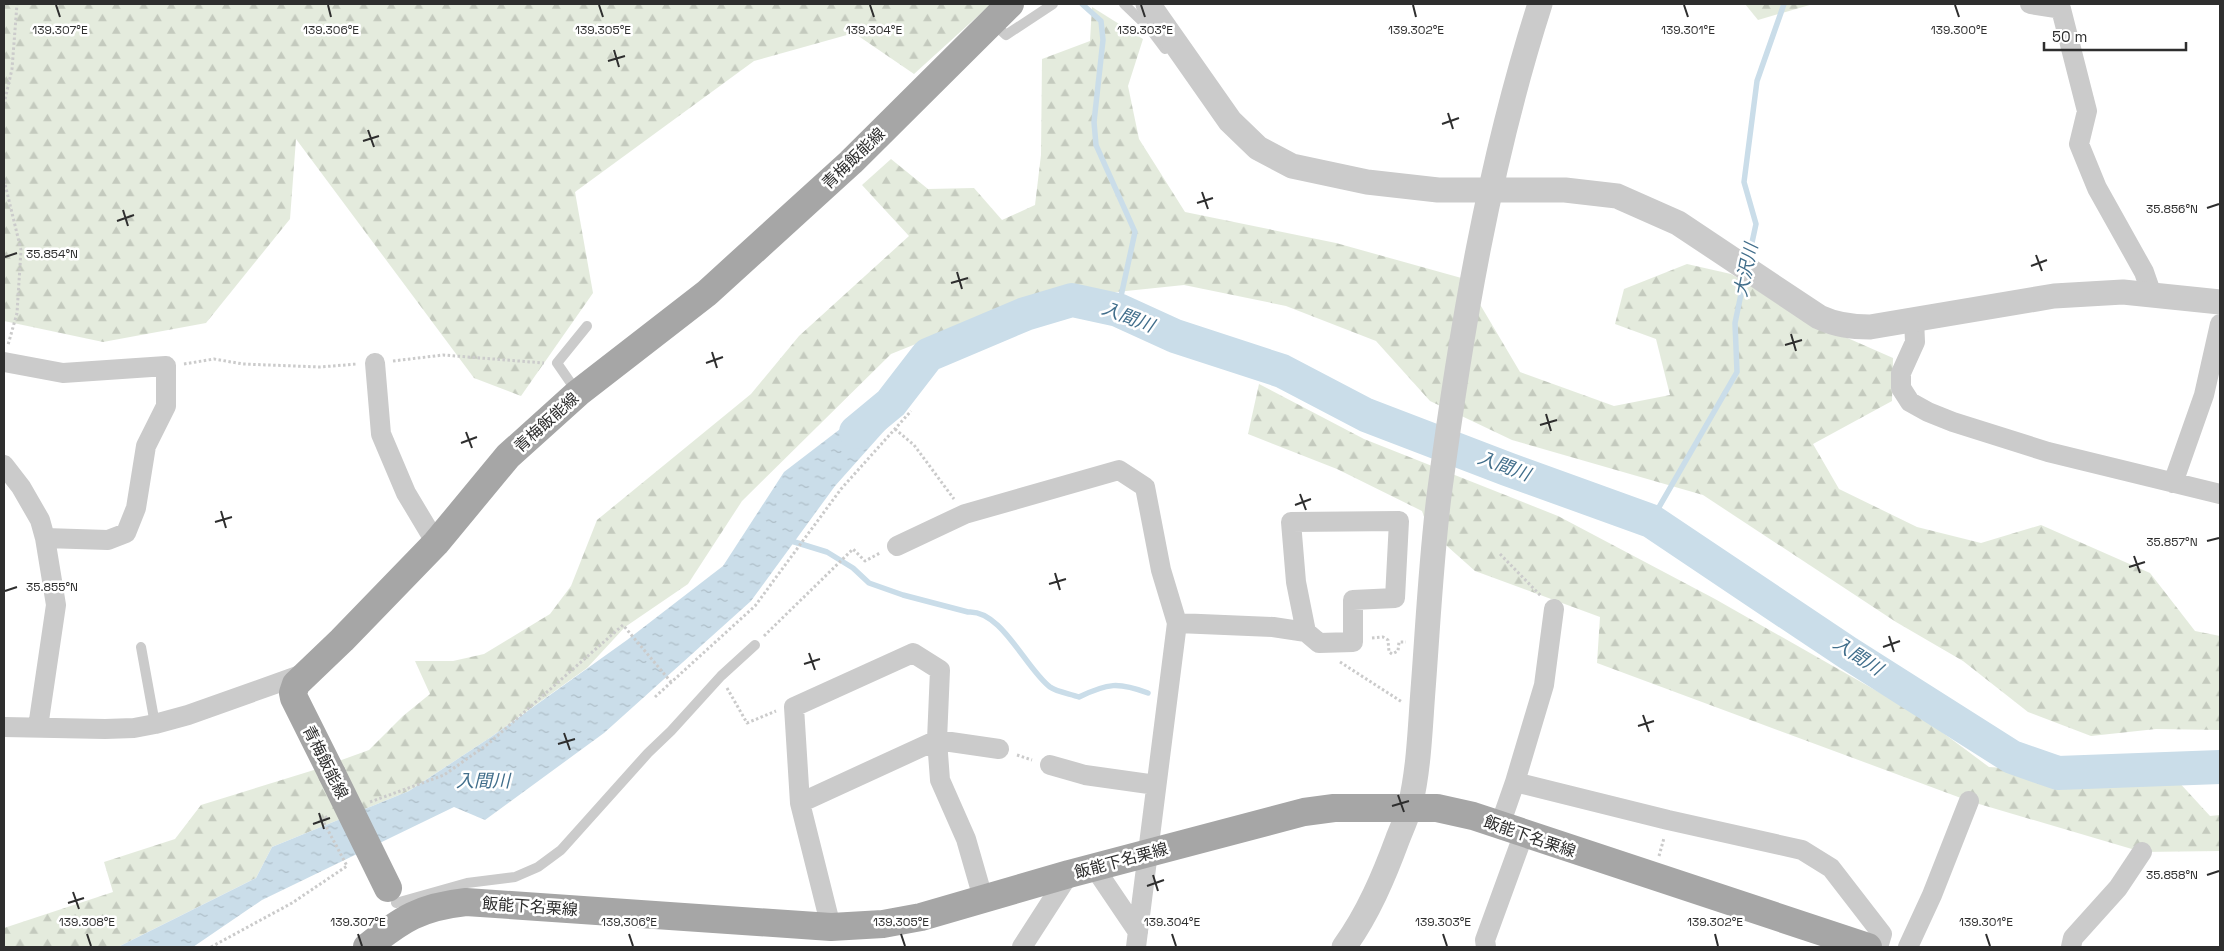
<svg xmlns="http://www.w3.org/2000/svg" width="2224" height="951" viewBox="0 0 2224 951" font-family="'Space Grotesk','Noto Sans JP',sans-serif">
	<style>
		.forest { fill: url(#forest-firs) }
		.water { fill: url(#water-ripples) }
		.lines { fill: none; stroke-linecap: round; stroke-linejoin: round }
		.stream { stroke: #cadde9; stroke-width: 5.5 }
		.river { stroke: #cadde9; stroke-width: 34 }
		.path { stroke: #cbcbcb; stroke-width: 3; stroke-dasharray: 2.5 2.5; stroke-linecap: butt }
		.service { stroke: #cbcbcb; stroke-width: 10 }
		.minor { stroke: #cbcbcb; stroke-width: 20 }
		.tertiary { stroke: #cbcbcb; stroke-width: 25 }
		.primary { stroke: #a6a6a6; stroke-width: 28 }
		.primary-bridge { stroke: #a6a6a6; stroke-width: 28 }
		.ticks { fill: none; stroke: #2e2e2e; stroke-width: 2 }
		.labels { text-anchor: middle; stroke-width: 5; stroke-linejoin: round; paint-order: stroke }
		.street-label { font-size: 16px; fill: #2e2e2e; stroke: #fff }
		.water-label { font-size: 18px; font-style: italic; fill: #416e8b; stroke: #fff }
		.ticks-label { font-size: 12px; text-anchor: middle; fill: #2e2e2e; stroke: #fff; stroke-width: 5; stroke-linejoin: round; paint-order: stroke }
	</style>
	<defs>
		<pattern id="forest-firs" width="22" height="20" patternUnits="userSpaceOnUse" patternTransform="scale(1.25)"><rect width="22" height="20" fill="#e4ebdd"/><path d="M5 1l3.5 6h-7zM16 11l3.5 6h-7z" fill="#c4cabe"/></pattern>
		<pattern id="water-ripples" width="26" height="14" patternUnits="userSpaceOnUse" patternTransform="scale(1.25)"><rect width="26" height="14" fill="#cadde9"/><path d="M2 4q2-2 4 0t4 0M15 11q2-2 4 0t4 0" fill="none" stroke="#aebec8"/></pattern>
	</defs>
	<rect width="100%" height="100%" fill="#fff"/>
	<path class="forest" d="M4 4H991L914 74 854 33 754 61 575 192 593 293 521 396 474 378 296 139 290 219 206 323 103 342 4 321Z
		M1745 4H1813L1758 20Z
		M1092 7 1143 39 1128 86 1139 139 1185 212 1336 243 1465 279 1520 372 1614 406 1670 395 1656 339 1615 324 1624 289 1687 264 1731 274 1827 329 1893 358 1892 401 1813 444 1839 489 1917 527 1981 543 2041 525 2150 573 2195 631 2220 636V730L2156 729 2091 736 2028 712 1963 661 1896 622 1703 495 1512 440 1430 401 1376 341 1286 306 1184 285 1020 302 891 354 742 501 688 584 625 627 587 668 491 737 409 791 272 847 256 878 118 947H4V928L113 892 104 862 175 839 201 805 314 770 369 750 403 716 430 694 415 661H453L484 654 550 614 571 586 597 520 751 394 799 336 909 236 862 185 891 159 928 189 974 188 1002 220 1035 205 1041 155 1042 59 1090 41Z
		M1259 384 1364 439 1558 516 1715 599 1919 715 1989 767 2176 779 2210 816 2220 815V851L2142 852 1969 801 1597 663 1600 617 1475 571 1429 530 1422 511 1337 469 1248 434Z"/>
	<path class="water" d="M882 397 901 412 835 486 751 601 604 733 485 820 454 807 262 900 193 947H118L256 878 272 847 409 791 491 737 627 640 723 566 784 472Z"/>
	<g class="lines">
		<path class="stream" d="M1082 4 1101 21 1103 40 1094 122 1096 145 1135 232 1118 310
			M1748 261 1756 224 1744 182 1757 81 1784 4
			M1651 521 1737 372 1735 323 1745 275
			M788 540 827 552 853 568 869 583 903 595 968 612C1001 609 1026 669 1050 687 1057 692 1071 694 1079 697 1108 683 1118 682 1148 693"/>
		<path class="river" d="M856 432 891 403 928 355 1025 314 1072 300 1118 310 1175 336 1282 371 1366 415 1507 469 1651 521 1848 653 2012 757 2058 773 2220 767"/>
		<path class="path" d="M4 104 12 69 17 4
			M4 180 21 250 17 313 8 345
			M393 361 443 355 544 363
			M184 364 214 359 243 364 320 367 357 364
			M895 429 914 445 954 499
			M1500 554 1541 596
			M764 636 853 549 865 561 880 553
			M1372 638 1383 637 1388 640 1389 652 1392 654 1398 651 1399 642H1406
			M1340 662 1402 702
			M727 688 747 723 776 711
			M655 697 755 606 841 489 911 411
			M1017 755 1032 760
			M370 802 444 775 488 744 623 625 671 682
			M1659 856 1664 838
			M211 947 292 903 347 866 322 819 329 816"/>
		<path class="service" d="M1124 4 1150 29 1165 49
			M992 22 1006 35 1053 4
			M577 392 557 363 587 326
			M141 647 155 724
			M396 903 467 883 515 877 538 867 561 850 648 753 671 731 721 676 755 645"/>
		<path class="minor" d="M2030 4 2061 9 2087 111 2079 144 2097 188 2144 272 2152 295
			M1914 319 1915 342 1901 373V388L1910 402 1928 412 1953 422 2048 452 2220 494
			M4 362 63 373 166 366V406L146 446 136 508 126 533 108 540 45 538
			M375 363 381 434 406 493 436 543
			M4 465 21 487 40 520 45 538 56 605 38 727
			M2173 483 2204 395 2220 324
			M897 546 965 514 1119 470 1145 487 1161 570 1177 623 1136 947
			M1177 623 1273 627 1306 632 1319 643 1353 642V600L1395 598 1399 521 1291 522 1296 582 1306 632
			M4 727 105 729 134 728 155 724 188 715 306 673
			M1050 765 1085 775 1156 785
			M1515 782 1544 685 1554 609
			M800 803 937 740 999 749
			M1500 825 1515 782 1668 820 1802 850 1831 868 1882 934 1878 947
			M1094 867 1138 932
			M831 927 800 803 794 707 913 653 940 670 937 740 940 780 966 839 983 898
			M1022 947 1069 874
			M1486 947 1485 940 1524 833
			M1908 947 1932 895 1969 801
			M2071 947 2073 938 2118 888 2142 852"/>
		<path class="tertiary" d="M1148 4 1230 121 1258 148 1292 166 1367 182 1438 190H1565L1617 196 1678 223 1819 317C1836 325 1851 327 1870 327L2054 296 2123 292 2220 302
			M1344 947C1368 914 1384 876 1398 838 1402 828 1407 817 1410 806 1419 769 1420 729 1423 690 1428 625 1431 560 1439 496 1461 330 1489 163 1540 4"/>
		<path class="primary" d="M332 774 294 698 293 693 296 684 342 640 436 543 508 456 578 393 707 293 851 162 1010 4
			M367 947C402 919 420 907 466 902L831 927 883 924 921 917 1069 874 1304 812 1334 808H1437L1473 816 1868 947"/>
		<path class="primary-bridge" d="M332 774 388 888"/>
	</g>
	<path class="ticks" d="M56 5 60 17M328 5 331 17M599 5 603 17M870 5 874 17M1141 5 1145 17M1413 5 1416 17M1684 5 1688 17M1955 5 1959 17M614 50 619 67M608 61 625 56M1448 113 1453 129M1442 124 1459 118M368 130 374 147M363 141 379 136M1202 192 1208 209M1197 203 1213 198M2207 208 2219 204M123 210 128 226M117 221 134 215M2036 255 2042 271M5 257 17 253M2031 266 2047 260M957 272 962 289M951 283 968 278M1791 334 1796 351M1785 345 1802 340M712 352 717 368M706 363 723 357M1546 414 1551 431M1540 425 1557 420M466 432 472 448M461 443 477 437M1300 494 1306 510M1295 505 1311 499M221 511 226 528M215 522 232 517M2207 541 2219 538M2134 556 2140 573M2129 567 2145 562M1055 573 1060 590M1049 584 1066 579M5 591 17 587M1889 636 1894 652M1883 647 1900 641M809 653 815 670M804 664 820 659M1643 715 1649 732M1638 726 1654 721M564 733 570 750M558 744 575 739M1398 795 1404 812M1392 806 1409 801M319 813 324 829M313 824 330 818M1153 875 1158 891M2207 875 2219 871M1147 886 1164 880M73 892 79 909M68 903 84 898M87 934 91 946M358 934 362 946M629 934 633 946M901 934 905 946M1172 934 1176 946M1443 934 1447 946M1715 934 1718 946M1986 934 1990 946"/>
	<g class="labels">
		<g class="street-label">
			<text transform="translate(853 158) rotate(-44)" y="6">青梅飯能線</text>
			<text transform="translate(546 422) rotate(-42)" y="6">青梅飯能線</text>
			<text transform="translate(326 762) rotate(63)" y="6">青梅飯能線</text>
			<text transform="translate(1530 836) rotate(19)" y="6">飯能下名栗線</text>
			<text transform="translate(1121 860) rotate(-15)" y="6">飯能下名栗線</text>
			<text transform="translate(530 906) rotate(4)" y="6">飯能下名栗線</text>
		</g>
		<g class="water-label">
			<text transform="translate(1746 270) rotate(-78)" y="6">大沢川</text>
			<text transform="translate(1128 317) rotate(21)" y="6">入間川</text>
			<text transform="translate(1504 466) rotate(20)" y="6">入間川</text>
			<text transform="translate(1858 656) rotate(33)" y="6">入間川</text>
			<text x="483" y="787">入間川</text>
		</g>
	</g>
	<g class="ticks-label">
		<text x="60" y="34">139.307°E</text>
		<text x="331" y="34">139.306°E</text>
		<text x="603" y="34">139.305°E</text>
		<text x="874" y="34">139.304°E</text>
		<text x="1145" y="34">139.303°E</text>
		<text x="1416" y="34">139.302°E</text>
		<text x="1688" y="34">139.301°E</text>
		<text x="1959" y="34">139.300°E</text>
		<text x="2172" y="213">35.856°N</text>
		<text x="52" y="258">35.854°N</text>
		<text x="2172" y="546">35.857°N</text>
		<text x="52" y="591">35.855°N</text>
		<text x="2172" y="879">35.858°N</text>
		<text x="87" y="926">139.308°E</text>
		<text x="358" y="926">139.307°E</text>
		<text x="629" y="926">139.306°E</text>
		<text x="901" y="926">139.305°E</text>
		<text x="1172" y="926">139.304°E</text>
		<text x="1443" y="926">139.303°E</text>
		<text x="1715" y="926">139.302°E</text>
		<text x="1986" y="926">139.301°E</text>
	</g>
	<rect width="2224" height="951" fill="none" stroke="#2e2e2e" stroke-width="10"/>
	<path d="M2044 42v8h142v-8" fill="none" stroke="#2e2e2e" stroke-width="2.5"/>
	<text x="2052" y="42" font-size="15" fill="#2e2e2e" stroke="#ffffff" stroke-width="4" paint-order="stroke">50 m</text>
</svg>
